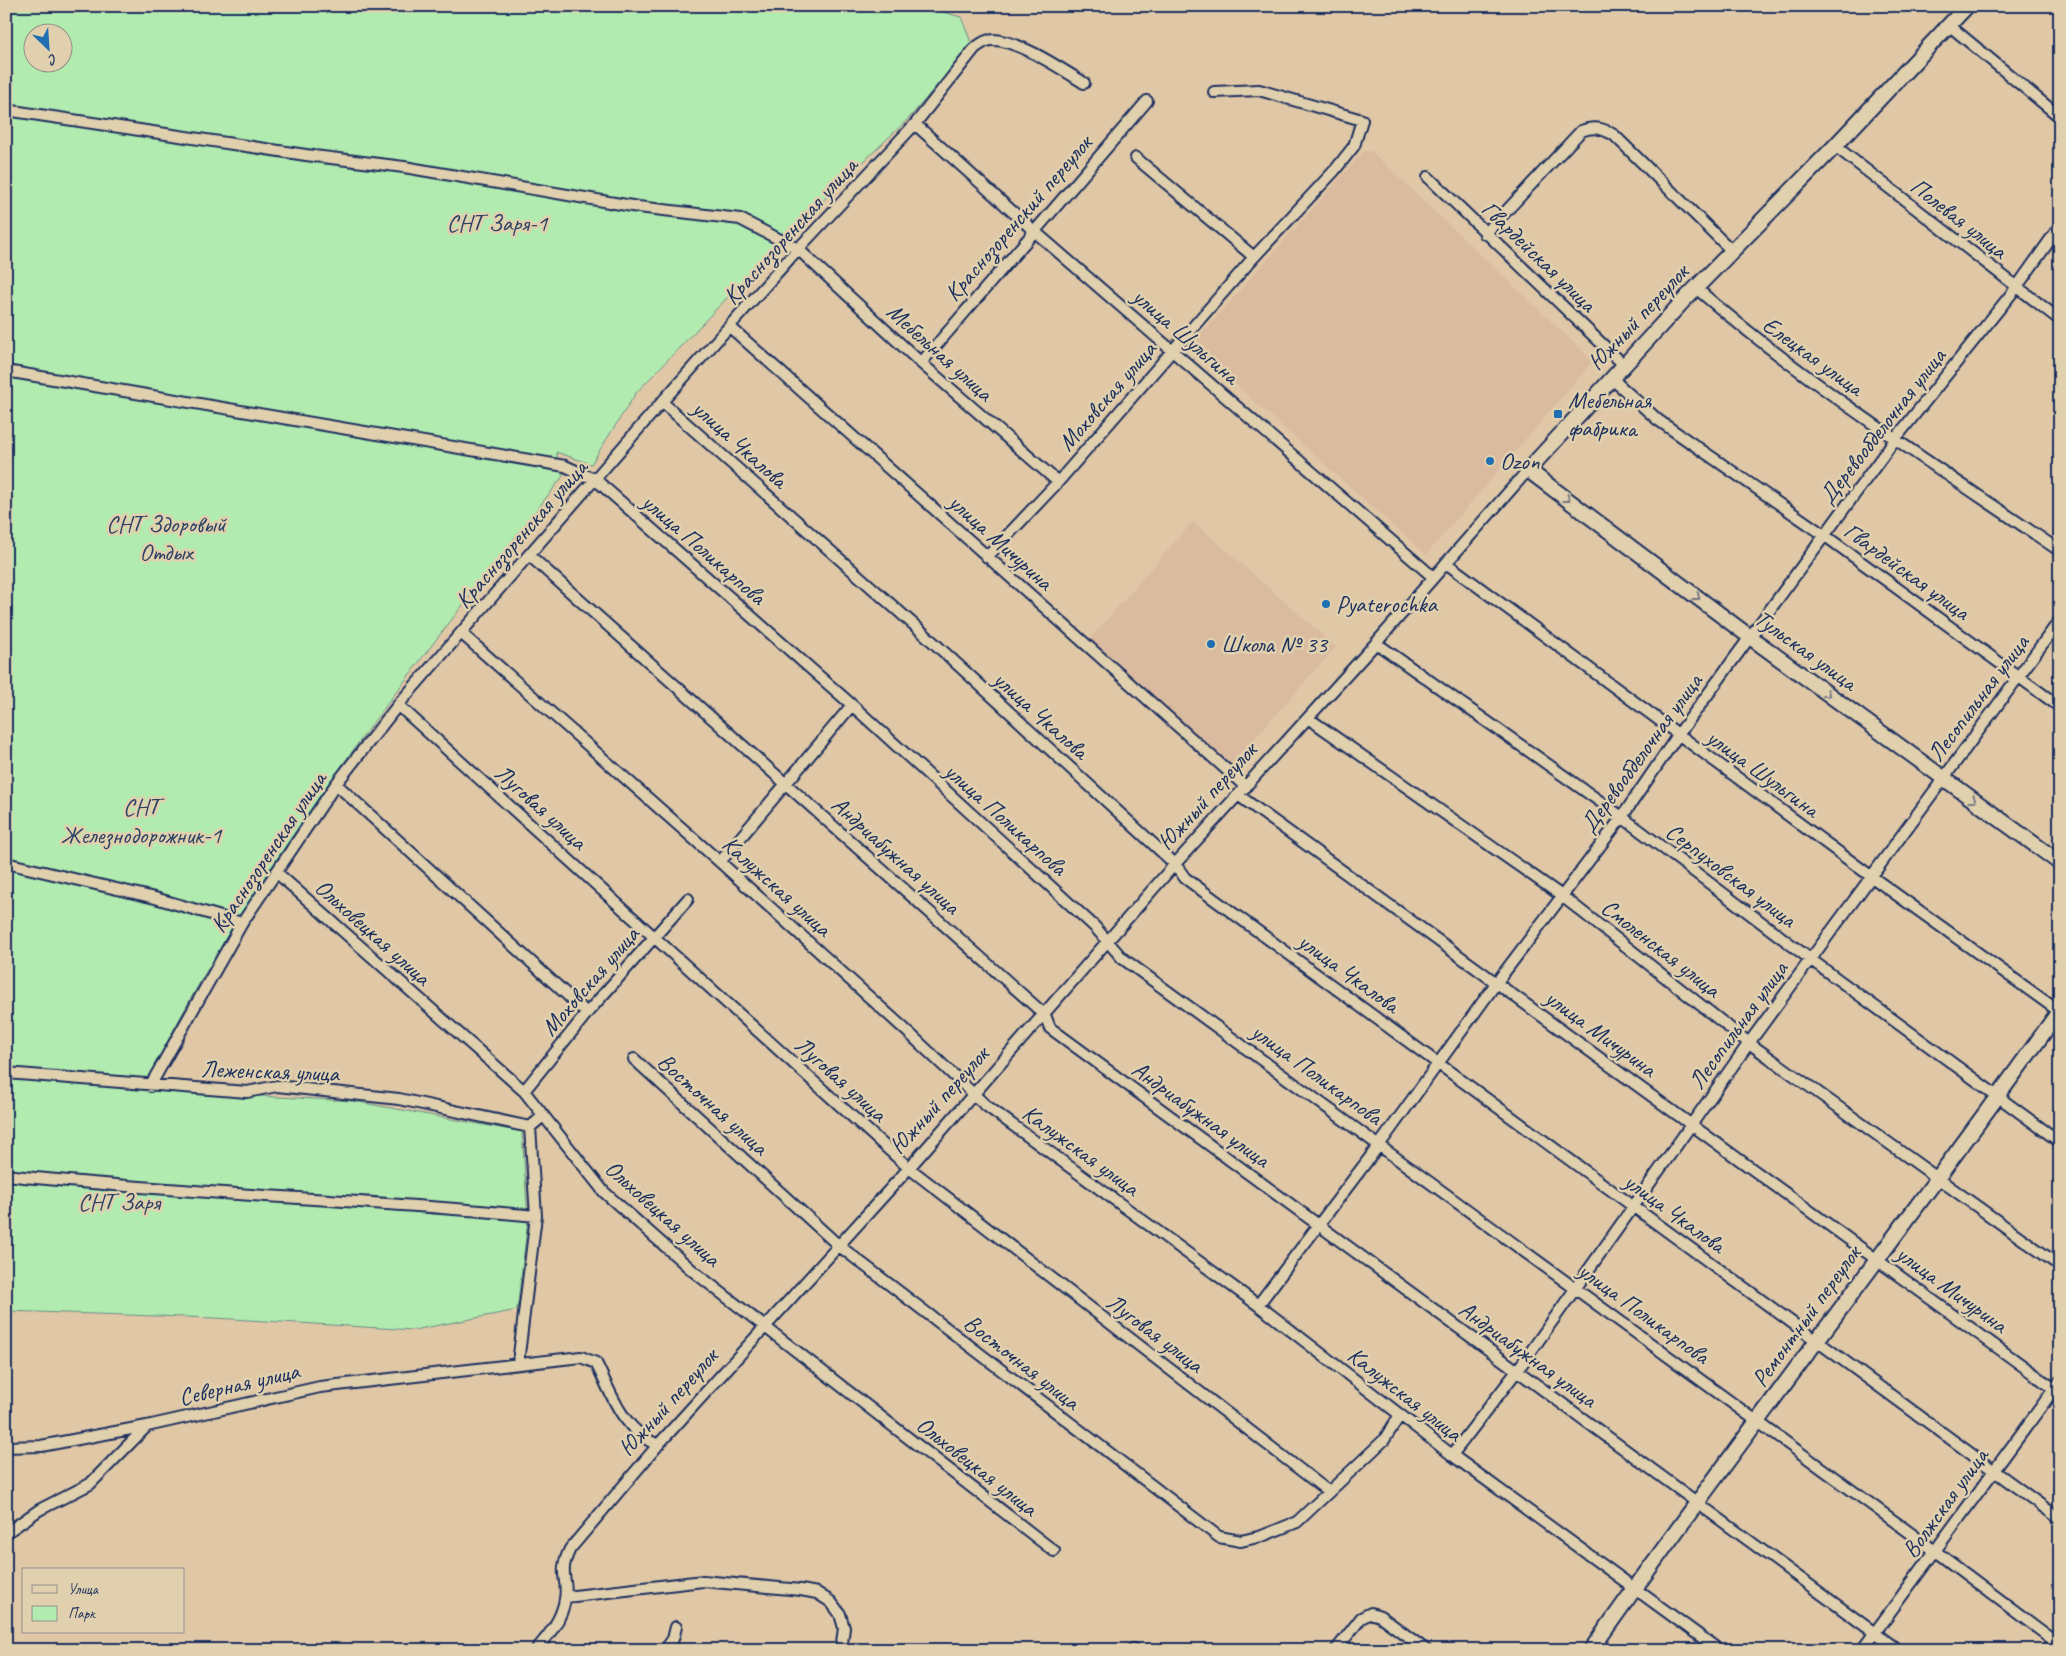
<svg xmlns="http://www.w3.org/2000/svg" width="2066" height="1656" viewBox="0 0 2066 1656" font-family="Caveat,sans-serif">
	<style>
		.built { fill: #dabb9f }
		.green { fill: #b2ebaf; stroke: #668d86; fill-rule: evenodd }
		.lines { fill: none; stroke-linecap: round; stroke-linejoin: round }
		.street-casing { stroke: #1b2f5e; stroke-width: 14 }
		.secondary-casing { stroke: #1b2f5e; stroke-width: 18 }
		.street { stroke: #e1d0ad; stroke-width: 10 }
		.secondary { stroke: #e1d0ad; stroke-width: 14 }
		.oneway { stroke: #747782 }
		.poi-dot { fill: #1f6fb2; stroke: #e1d0ad; stroke-width: 2 }
		.labels { text-anchor: middle; stroke-width: 5; stroke-linejoin: round; paint-order: stroke }
		.street-label { font-size: 24px; fill: #1b2f5e; stroke: #e1d0ad }
		.park-label { font-size: 24px; fill: #2a4266; stroke: #e1d0ad }
		.poi-label { font-size: 24px; fill: #1b2f5e; stroke: #e1d0ad; text-anchor: start }
	</style>
	<rect width="100%" height="100%" fill="#e0c8a7"/>
	<filter id="ink" filterUnits="userSpaceOnUse"><feTurbulence type="fractalNoise" baseFrequency=".02" numOctaves="2"/><feDisplacementMap in="SourceGraphic" scale="10" xChannelSelector="R" yChannelSelector="G"/><feConvolveMatrix kernelMatrix="1 2 1 2 8 2 1 2 1" color-interpolation-filters="sRGB"/></filter>
	<g filter="url(#ink)">
		<path class="built" d="M1364 151H1371L1593 361 1426 555 1191 345Z
			M1193 521 1336 647 1229 767 1087 642Z"/>
		<path class="green" d="M6 6H922L961 17 972 45 909 118 789 233 636 393 591 464 556 452 563 476C412 672 251 866 143 1090L353 1101 522 1132 528 1220 517 1310 414 1330 215 1318 6 1311ZM32 32H62V62H32Z"/>
		<g class="lines">
			<defs>
				<path id="street" d="M1950 26 2060 117
					M6 110 306 155 404 167 638 207 740 219 798 249 921 363 1058 482
					M915 124 1033 230 1433 577
					M1835 146 2060 320
					M1136 158 1254 257
					M1428 177 1623 364
					M1485 234 1581 131C1594 126 1602 128 1614 135L1732 251
					M1696 288C1809 386 1936 466 2060 551
					M730 327 1246 787
					M921 363 1147 101
					M6 371 565 466 596 480 852 705 1095 927 1122 958 1935 1551 2060 1645
					M1611 378 1658 420 1824 535 2060 707
					M662 402 921 631 1175 864 1185 878 2060 1519
					M529 555 1045 1015 1050 1028 1898 1650
					M987 557 1058 482 1254 257 1335 170 1354 146 1362 120 1259 90 1214 92
					M1446 563 1872 877 2060 1012
					M461 633 720 862 910 1034 984 1104 1258 1305 1452 1455 1719 1650
					M1376 643 1622 817 1810 959 2060 1142
					M398 705 909 1168 1329 1492
					M1308 718 1562 896 1749 1043 2060 1266
					M336 784 587 1013
					M1238 795 2060 1393
					M720 862 852 705
					M6 863 155 898 242 923
					M276 872 524 1091 604 1192 693 1271 1054 1551
					M634 1059 838 1245 1219 1537 1241 1541 1262 1536 1297 1522 1384 1440 1400 1415
					M6 1073 247 1092 277 1086 399 1099 530 1127 542 1117
					M150 1086 242 923 336 784 398 705 662 402 798 249 915 124 975 48C981 44 985 40 992 40 1017 39 1063 70 1084 83
					M524 1091 587 1013 688 899
					M6 1175C182 1194 360 1199 536 1216
					M1258 1305 1380 1144 1497 982 1622 817 1678 735 1896 438 2016 288 2060 226
					M518 1363 536 1216 530 1127
					M6 1447 41 1446 147 1426 320 1387 581 1357 596 1363C612 1395 623 1431 658 1445
					M1452 1455 1517 1371 1749 1043 2060 620
					M6 1533 39 1510 90 1484 147 1426
					M566 1597 703 1581 801 1590 817 1593 831 1602 840 1614 844 1628 841 1650
					M536 1650C549 1635 562 1619 565 1599 569 1578 557 1575 570 1549L658 1445 909 1168 1175 864 1376 643 1528 470
					M665 1650 673 1639 676 1627
					M1132 1650 1133 1649
					M1336 1650 1361 1618 1371 1613 1380 1616 1426 1650
					M1862 1650 2060 1381"/>
				<path id="secondary" d="M1967 6 1835 146 1685 299 1528 470 1750 637 2060 863
					M1591 1650C1743 1434 1906 1226 2060 1010"/>
			</defs>
			<use href="#street" class="street-casing"/>
			<use href="#secondary" class="secondary-casing"/>
			<use href="#street" class="street"/>
			<use href="#secondary" class="secondary"/>
		</g>
		<defs><path id="oneway-chevron" d="M-2-3.5L2.5 0L-2 3.5" fill="none" stroke-width="1.6" stroke-linecap="round" stroke-linejoin="round" transform="scale(1.25)"/></defs>
		<g class="oneway">
			<use href="#oneway-chevron" transform="translate(1567 499) rotate(37)"/>
			<use href="#oneway-chevron" transform="translate(1697 597) rotate(37)"/>
			<use href="#oneway-chevron" transform="translate(1827 694) rotate(36)"/>
			<use href="#oneway-chevron" transform="translate(1973 800) rotate(36)"/>
		</g>
	</g>
	<g class="poi-dot">
		<rect x="1553" y="409" width="10" height="10" rx="2.5"/>
		<circle cx="1490" cy="461" r="5"/>
		<circle cx="1326" cy="604" r="5"/>
		<circle cx="1211" cy="644" r="5"/>
	</g>
	<g class="labels">
		<g class="street-label">
			<text transform="translate(1018 218) rotate(-49)" y="8">Краснозоренский переулок</text>
			<text transform="translate(1959 218) rotate(38)" y="8">Полевая улица</text>
			<text transform="translate(790 231) rotate(-48)" y="8">Краснозоренская улица</text>
			<text transform="translate(1539 256) rotate(44)" y="8">Гвардейская улица</text>
			<text transform="translate(1638 317) rotate(-47)" y="8">Южный переулок</text>
			<text transform="translate(1186 336) rotate(41)" y="8">улица Шульгина</text>
			<text transform="translate(940 352) rotate(42)" y="8">Мебельная улица</text>
			<text transform="translate(1813 356) rotate(36)" y="8">Елецкая улица</text>
			<text transform="translate(1107 396) rotate(-49)" y="8">Моховская улица</text>
			<text transform="translate(1882 426) rotate(-52)" y="8">Деревообделочная улица</text>
			<text transform="translate(740 444) rotate(42)" y="8">улица Чкалова</text>
			<text transform="translate(521 534) rotate(-49)" y="8">Краснозоренская улица</text>
			<text transform="translate(1001 542) rotate(42)" y="8">улица Мичурина</text>
			<text transform="translate(704 549) rotate(41)" y="8">улица Поликарпова</text>
			<text transform="translate(1907 571) rotate(36)" y="8">Гвардейская улица</text>
			<text transform="translate(1806 650) rotate(36)" y="8">Тульская улица</text>
			<text transform="translate(1978 698) rotate(-53)" y="8">Лесопильная улица</text>
			<text transform="translate(1041 715) rotate(42)" y="8">улица Чкалова</text>
			<text transform="translate(1641 753) rotate(-54)" y="8">Деревообделочная улица</text>
			<text transform="translate(1763 773) rotate(36)" y="8">улица Шульгина</text>
			<text transform="translate(1207 796) rotate(-48)" y="8">Южный переулок</text>
			<text transform="translate(541 807) rotate(42)" y="8">Луговая улица</text>
			<text transform="translate(1006 819) rotate(42)" y="8">улица Поликарпова</text>
			<text transform="translate(268 852) rotate(-56)" y="8">Краснозоренская улица</text>
			<text transform="translate(896 855) rotate(42)" y="8">Андриабужная улица</text>
			<text transform="translate(1731 875) rotate(37)" y="8">Серпуховская улица</text>
			<text transform="translate(777 886) rotate(42)" y="8">Калужская улица</text>
			<text transform="translate(373 932) rotate(42)" y="8">Ольховецкая улица</text>
			<text transform="translate(1661 948) rotate(38)" y="8">Смоленская улица</text>
			<text transform="translate(1349 973) rotate(36)" y="8">улица Чкалова</text>
			<text transform="translate(590 981) rotate(-49)" y="8">Моховская улица</text>
			<text transform="translate(1738 1025) rotate(-54)" y="8">Лесопильная улица</text>
			<text transform="translate(1601 1033) rotate(36)" y="8">улица Мичурина</text>
			<text transform="translate(270 1071) rotate(2)" y="8">Леженская улица</text>
			<text transform="translate(1317 1074) rotate(36)" y="8">улица Поликарпова</text>
			<text transform="translate(841 1079) rotate(42)" y="8">Луговая улица</text>
			<text transform="translate(939 1100) rotate(-48)" y="8">Южный переулок</text>
			<text transform="translate(713 1104) rotate(42)" y="8">Восточная улица</text>
			<text transform="translate(1201 1114) rotate(36)" y="8">Андриабужная улица</text>
			<text transform="translate(1081 1150) rotate(36)" y="8">Калужская улица</text>
			<text transform="translate(663 1213) rotate(42)" y="8">Ольховецкая улица</text>
			<text transform="translate(1675 1213) rotate(36)" y="8">улица Чкалова</text>
			<text transform="translate(1952 1289) rotate(36)" y="8">улица Мичурина</text>
			<text transform="translate(1644 1313) rotate(36)" y="8">улица Поликарпова</text>
			<text transform="translate(1806 1316) rotate(-54)" y="8">Ремонтный переулок</text>
			<text transform="translate(1155 1333) rotate(37)" y="8">Луговая улица</text>
			<text transform="translate(1528 1354) rotate(36)" y="8">Андриабужная улица</text>
			<text transform="translate(1022 1362) rotate(38)" y="8">Восточная улица</text>
			<text transform="translate(239 1384) rotate(-13)" y="8">Северная улица</text>
			<text transform="translate(1405 1394) rotate(38)" y="8">Калужская улица</text>
			<text transform="translate(668 1402) rotate(-48)" y="8">Южный переулок</text>
			<text transform="translate(977 1466) rotate(38)" y="8">Ольховецкая улица</text>
			<text transform="translate(1945 1503) rotate(-54)" y="8">Волжская улица</text>
		</g>
		<g class="park-label">
			<text x="497" y="231">СНТ Заря-1</text>
			<text x="166" y="532">СНТ Здоровый<tspan x="166" dy="28">Отдых</tspan></text>
			<text x="141" y="815">СНТ<tspan x="141" dy="28">Железнодорожник-1</tspan></text>
			<text x="119" y="1210">СНТ Заря</text>
		</g>
		<g class="poi-label">
			<text x="1568" y="408">Мебельная<tspan x="1568" dy="28">фабрика</tspan></text>
			<text x="1500" y="469">Ozon</text>
			<text x="1336" y="612">Pyaterochka</text>
			<text x="1221" y="652">Школа № 33</text>
		</g>
	</g>
	<rect width="2066" height="1656" fill="none" stroke="#e1d0ad" stroke-width="25"/>
	<rect x="12" y="12" width="2041" height="1631" fill="none" stroke="#1b2f5e" stroke-width="2" filter="url(#ink)"/>
	<rect x="22" y="1568" width="162" height="65" fill="#e1d0ad" stroke="#92908d"/>
	<rect x="32" y="1585" width="25" height="8" fill="#e1d0ad" stroke="#92908d"/>
	<text x="68" y="1594" font-size="15" fill="#1b2f5e">Улица</text>
	<rect x="32" y="1606" width="25" height="15" fill="#b2ebaf" stroke="#92908d"/>
	<text x="68" y="1618" font-size="15" fill="#1b2f5e">Парк</text>
	<g transform="translate(48 48) rotate(155)"><circle r="24" fill="#e1d0ad" stroke="#92908d"/>
	<path d="M0-4L9 19L0 12L-9 19Z" fill="#1f6fb2"/>
	<text y="-8" font-size="14" font-weight="bold" text-anchor="middle" fill="#1b2f5e">С</text>
	</g>
</svg>
